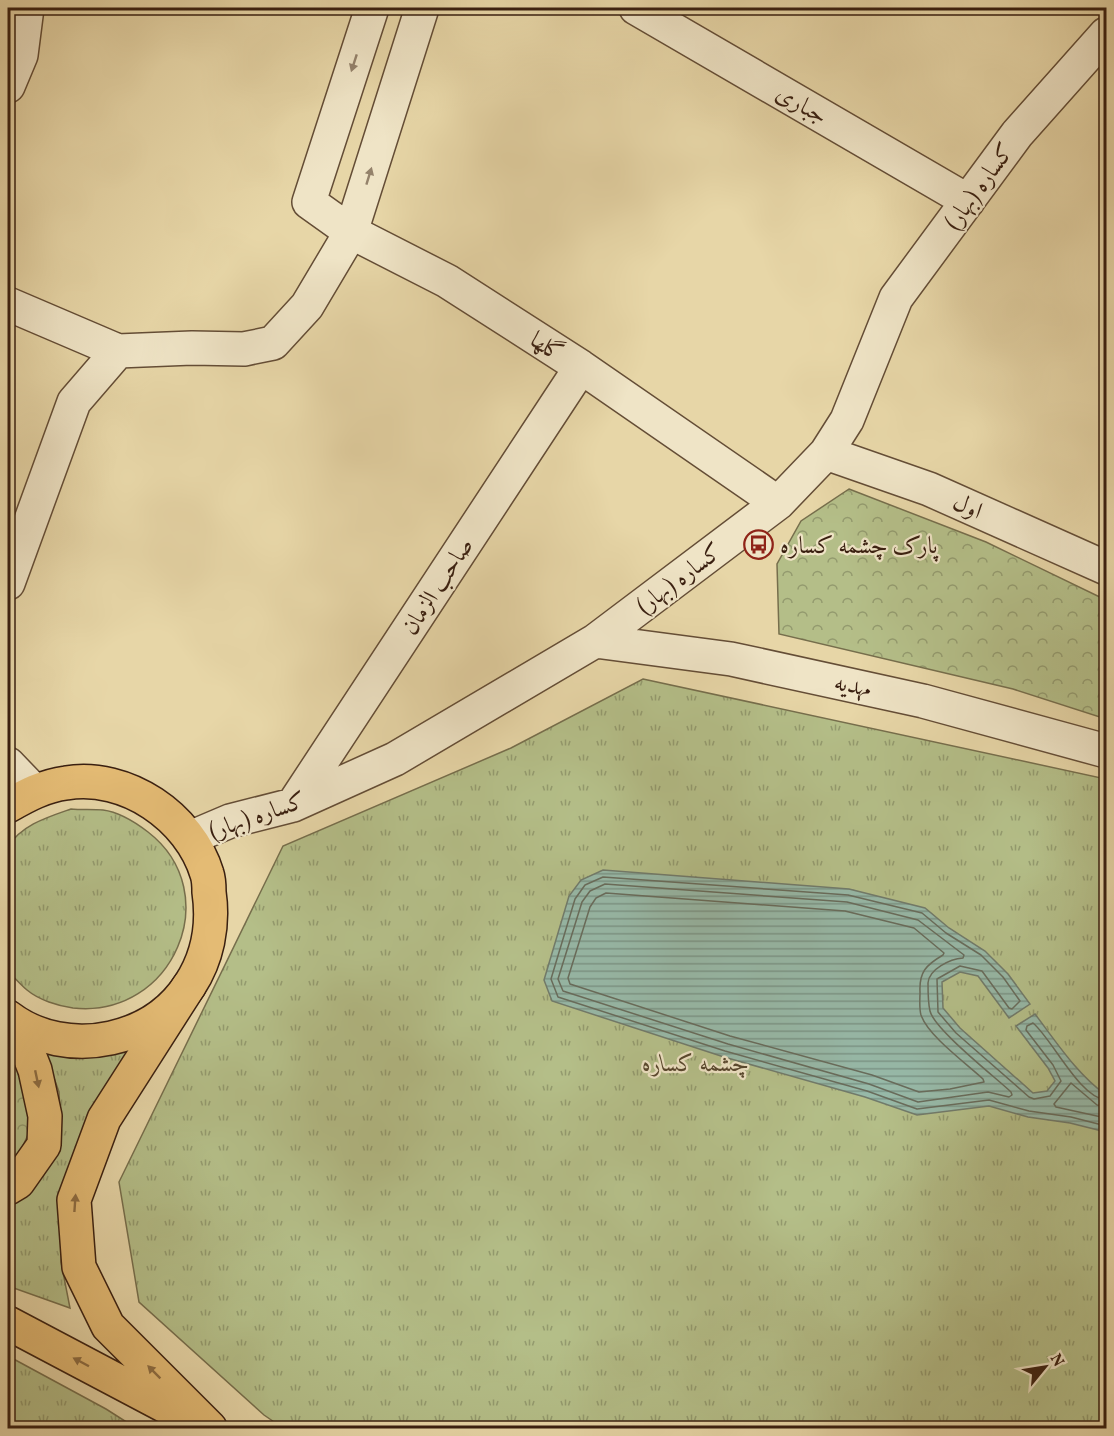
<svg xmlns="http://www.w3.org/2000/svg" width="1114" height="1436" viewBox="0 0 1114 1436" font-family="Vollkorn,Amiri,serif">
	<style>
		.grass { fill: url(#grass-tufts); stroke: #766e4c; stroke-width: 1.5 }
		.forest { fill: url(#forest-crowns); stroke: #766e4c; stroke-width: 1.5 }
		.water { fill: url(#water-rules); stroke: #717b6b; stroke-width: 1.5 }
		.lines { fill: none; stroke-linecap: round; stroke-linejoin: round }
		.shore { stroke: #686c5c; stroke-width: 1.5 }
		.minor-casing { stroke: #644d36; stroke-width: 36 }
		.major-casing { stroke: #391f10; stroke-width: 36 }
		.highway-casing { stroke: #391f10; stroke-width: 36 }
		.minor { stroke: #efe4c6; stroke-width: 33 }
		.major { stroke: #e4bb74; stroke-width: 33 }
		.highway { stroke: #e4bb74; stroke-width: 33 }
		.oneway { fill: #94826b }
		.oneway2 { fill: #8e6d42 }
		.labels { text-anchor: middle; stroke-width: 4.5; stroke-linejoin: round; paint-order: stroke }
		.street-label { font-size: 24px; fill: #391f10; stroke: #efe4c6 }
		.poi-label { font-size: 24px; fill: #391f10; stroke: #efe4c6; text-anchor: start }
		.park-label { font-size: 24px; font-style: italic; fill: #58472e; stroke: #efe4c6 }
	</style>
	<defs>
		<pattern id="grass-tufts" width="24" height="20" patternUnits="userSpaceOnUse" patternTransform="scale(1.5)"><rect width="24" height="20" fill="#b4be88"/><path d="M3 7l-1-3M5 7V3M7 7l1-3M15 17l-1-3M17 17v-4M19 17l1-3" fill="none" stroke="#939a6e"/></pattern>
		<pattern id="forest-crowns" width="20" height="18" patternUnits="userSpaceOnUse" patternTransform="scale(1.5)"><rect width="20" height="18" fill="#b4be88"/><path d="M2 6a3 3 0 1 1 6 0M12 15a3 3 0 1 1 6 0" fill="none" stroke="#939a6e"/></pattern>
		<pattern id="water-rules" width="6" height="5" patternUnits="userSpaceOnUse" patternTransform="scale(1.5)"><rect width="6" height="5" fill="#97b9a8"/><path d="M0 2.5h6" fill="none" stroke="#7c9687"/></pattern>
	</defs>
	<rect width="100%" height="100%" fill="#e7d6a7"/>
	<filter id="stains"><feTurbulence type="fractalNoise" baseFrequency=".00333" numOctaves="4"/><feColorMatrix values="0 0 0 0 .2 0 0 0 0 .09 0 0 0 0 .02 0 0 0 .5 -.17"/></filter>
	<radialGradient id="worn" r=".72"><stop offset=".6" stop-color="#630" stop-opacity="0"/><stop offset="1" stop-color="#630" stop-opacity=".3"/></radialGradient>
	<path class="grass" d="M643 679 1106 779V1428H283L264 1415 139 1302 119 1182 283 846 511 748Z
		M71 809C81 810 93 809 103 810 119 812 135 822 148 832 227 893 173 1019 73 1008 58 1006 39 1000 27 990 20 984 14 977 8 971V847C21 825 48 817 71 809Z
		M146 1036 64 1192 61 1262 70 1308 8 1286V1206L42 1175 61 1137 59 1092 44 1050Z
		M8 1356 106 1409 136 1428H8Z"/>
	<path class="forest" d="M849 489 986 542 1106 600V719L1013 689 779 634 777 564 801 521Z
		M8 1050 24 1074 32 1126 15 1163 8 1166Z"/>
	<path class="water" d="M603 870 849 889 925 908 949 928 985 951 1008 974 1030 1004 1009 1018 978 976 960 972 942 982 943 1008 960 1028 1033 1093 1047 1091 1055 1081 1048 1068 1016 1026 1035 1014C1057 1043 1077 1074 1106 1095V1132L1070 1123 1028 1117 989 1106 917 1115 865 1097 724 1057 552 1001 544 980 569 896 581 880Z"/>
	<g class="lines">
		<path class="shore" d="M605 884 847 902 918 920 964 955 963 958C950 959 929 969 928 983 928 992 928 1003 930 1011 934 1029 995 1077 1011 1092L1012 1095 1009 1097 988 1092 918 1102 869 1084 728 1044 563 991 558 979 582 902 590 891Z
			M606 893 845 911 914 928 944 953 943 955C926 965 919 972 920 992 920 999 919 1008 921 1015 928 1036 967 1064 983 1079L984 1082 950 1089 919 1092 872 1075 730 1036 570 984 568 978 590 907 596 898Z
			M1106 1100C1079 1097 1053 1040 1033 1023L1027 1026 1026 1030 1053 1065 1061 1081 1050 1096 1034 1099 1029 1097 956 1033 938 1012 937 979 960 966 982 971 1009 1008 1012 1009 1020 1001 1003 977 981 955 946 933 922 913 848 895 603 877 585 885 575 899 551 979 558 997 725 1051 867 1091 917 1109 989 1100 1029 1111 1071 1117 1106 1126
			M1106 1107 1097 1105 1071 1083 1054 1104 1056 1107 1106 1118"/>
		<defs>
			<path id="minor" d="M372 8 309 202 351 232 447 281 581 367 778 503
				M636 8 968 201
				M8 86 21 55 27 8
				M8 304 118 351 192 348 244 349 273 343 307 306 351 232 422 8
				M826 453 929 489 1106 568
				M8 583 74 402 118 351
				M595 641 731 659 923 701 1106 751
				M8 764 34 791
				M293 805 581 367
				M190 838 230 821 293 805 395 759 595 641 778 503 826 453 847 420 896 298 1017 134 1106 34"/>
			<path id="major" d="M8 806C27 795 44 786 66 783 126 773 190 817 207 874 209 880 209 886 209 892 219 961 180 1023 111 1038 75 1046 37 1039 8 1017"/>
			<path id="highway" d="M189 986 104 1119 74 1200 79 1267 108 1326 210 1428
				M8 1188 18 1182 44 1145 45 1116 35 1070 17 1024
				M8 1323 184 1416"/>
		</defs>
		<use href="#minor" class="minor-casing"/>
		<use href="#major" class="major-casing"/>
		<use href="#highway" class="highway-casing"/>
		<use href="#minor" class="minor"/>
		<use href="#major" class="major"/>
		<use href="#highway" class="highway"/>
	</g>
	<defs><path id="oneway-solid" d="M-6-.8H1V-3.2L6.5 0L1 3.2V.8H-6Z" transform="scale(1.5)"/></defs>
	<g class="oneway">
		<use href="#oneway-solid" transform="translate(354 63) rotate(108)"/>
		<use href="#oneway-solid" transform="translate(369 176) rotate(-73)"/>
	</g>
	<g class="oneway2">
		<use href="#oneway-solid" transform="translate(37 1079) rotate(78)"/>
		<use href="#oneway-solid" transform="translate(75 1203) rotate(-86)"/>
		<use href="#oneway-solid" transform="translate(81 1362) rotate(-152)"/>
		<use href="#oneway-solid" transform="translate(154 1372) rotate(-135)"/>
	</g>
	<defs>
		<symbol id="bus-ring" viewBox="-11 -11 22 22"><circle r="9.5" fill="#efe4c6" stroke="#8f2418" stroke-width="1.5"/><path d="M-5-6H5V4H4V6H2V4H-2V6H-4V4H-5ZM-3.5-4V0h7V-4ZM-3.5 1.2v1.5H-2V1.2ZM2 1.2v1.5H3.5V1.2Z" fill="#8f2418"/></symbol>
	</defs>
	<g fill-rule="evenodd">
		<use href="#bus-ring" x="742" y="528" width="33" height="33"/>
	</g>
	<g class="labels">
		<g class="street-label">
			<text transform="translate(802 104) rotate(30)" y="8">جباری</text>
			<text transform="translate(979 186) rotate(-54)" y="8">کساره (بهار)</text>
			<text transform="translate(547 346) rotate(33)" y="8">گلها</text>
			<text transform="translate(968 506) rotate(24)" y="8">اول</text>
			<text transform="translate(679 578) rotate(-37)" y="8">کساره (بهار)</text>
			<text transform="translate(437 586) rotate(-57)" y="8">صاحب الزمان</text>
			<text transform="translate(853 685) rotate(12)" y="8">مهدیه</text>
			<text transform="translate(257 815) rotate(-19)" y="8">کساره (بهار)</text>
		</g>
		<g class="poi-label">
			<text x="780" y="553">پارک چشمه کساره</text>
		</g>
		<g class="park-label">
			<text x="696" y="1071">چشمه کساره</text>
		</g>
	</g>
	<rect width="1114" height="1436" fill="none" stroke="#e7d6a7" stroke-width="30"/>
	<rect x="9" y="9" width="1096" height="1418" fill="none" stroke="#391f10" stroke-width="3"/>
	<rect x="15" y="15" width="1084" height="1406" fill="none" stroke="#391f10" stroke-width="1.5"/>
	<g transform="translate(1045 1367) rotate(60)" stroke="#efe4c6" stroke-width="4.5" paint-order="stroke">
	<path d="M0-4.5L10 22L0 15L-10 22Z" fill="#391f10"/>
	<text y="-9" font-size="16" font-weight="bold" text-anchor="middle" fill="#391f10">N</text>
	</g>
	<rect width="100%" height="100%" filter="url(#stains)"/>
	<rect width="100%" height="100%" fill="url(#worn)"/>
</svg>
